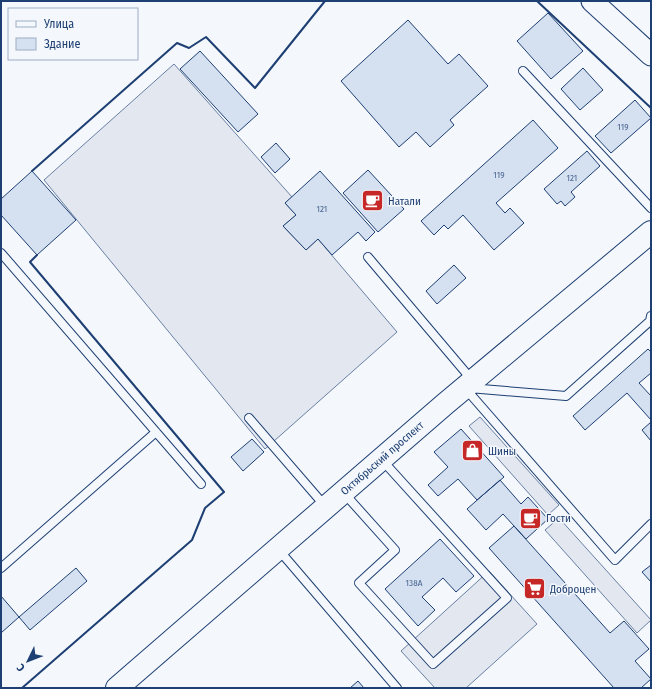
<svg xmlns="http://www.w3.org/2000/svg" width="652" height="689" viewBox="0 0 652 689" font-family="'Fira Sans Condensed',sans-serif">
	<style>
		.parking { fill: #e3e8f0; stroke: #687fa3 }
		.building { fill: #d5e0f0; stroke: #1d3f73 }
		.lines { fill: none; stroke-linecap: round; stroke-linejoin: round }
		.service-casing { stroke: #1d3f73; stroke-width: 10 }
		.tertiary-casing { stroke: #1d3f73; stroke-width: 23 }
		.primary-casing { stroke: #1d3f73; stroke-width: 24 }
		.service { stroke: #f4f7fb; stroke-width: 8 }
		.tertiary { stroke: #f4f7fb; stroke-width: 21 }
		.primary { stroke: #f4f7fb; stroke-width: 22 }
		.wall { stroke: #1d3f73; stroke-width: 2 }
		.labels { text-anchor: middle; stroke-width: 3; stroke-linejoin: round; paint-order: stroke }
		.number-label { font-size: 9px; fill: #4b6792 }
		.poi-label { font-size: 11px; fill: #1d3f73; stroke: #f4f7fb; text-anchor: start }
		.street-label { font-size: 11px; fill: #1d3f73; stroke: #f4f7fb }
	</style>
	<rect width="100%" height="100%" fill="#f4f7fb"/>
	<path class="parking" d="M174 64 292 197 285 203 296 215 283 226 306 250 318 239 397 332 265 449 44 180Z
		M480 417 559 505 548 515 469 426Z
		M559 518 651 620 637 633 545 530Z
		M489 571 537 624 466 688H435L401 651Z"/>
	<path class="building" d="M548 13 583 51 551 79 517 41Z
		M408 20 448 64 459 54 488 86 450 120 454 125 430 147 416 132 399 147 341 81Z
		M200 51 258 114 238 132 180 69Z
		M583 68 603 90 580 110 561 89Z
		M635 100 651 118 611 153 595 136Z
		M533 120 558 148 496 203 505 213 510 208 524 223 494 250 463 215 448 229 444 225 434 235 421 221Z
		M276 143 290 159 275 173 261 157Z
		M587 151 600 166 571 192 575 197 565 206 561 201 557 204 544 189Z
		M368 170 404 209 378 232 343 193Z
		M32 171 76 220 37 255 1 215V199Z
		M320 171 375 232 366 241 358 232 332 255 318 239 306 250 283 226 296 215 285 203Z
		M454 265 466 278 437 304 426 291Z
		M648 349 651 352V373L639 383 651 396V420L627 393 585 430 573 416Z
		M651 422V441L642 430Z
		M461 429 504 477 477 500 458 479 438 496 428 485 448 467 434 452Z
		M252 439 264 452 243 471 231 457Z
		M500 480 521 504 528 497 548 519 526 539 503 514 486 530 467 509Z
		M514 526 610 633 624 621 649 649 635 661 651 679 641 688H614L489 548Z
		M440 539 474 576 456 592 443 578 422 597 435 610 418 626 385 589Z
		M651 565V582L642 572Z
		M76 568 87 581 30 630 19 617Z
		M1 596 19 617 1 633Z
		M358 681 364 688H350Z"/>
	<g class="lines">
		<defs>
			<path id="service" d="M523 71 651 208
				M1 253 201 484
				M368 257 472 380
				M465 388 615 560 651 524
				M469 388 566 396 650 321 651 316
				M249 418 325 506
				M343 492 395 550 359 583 433 664 507 598 382 460
				M278 549 397 688
				M1 568 156 432"/>
			<path id="tertiary" d="M592 1 651 55"/>
			<path id="primary" d="M117 688 445 404 651 232"/>
		</defs>
		<use href="#service" class="service-casing"/>
		<use href="#tertiary" class="tertiary-casing"/>
		<use href="#primary" class="primary-casing"/>
		<use href="#service" class="service"/>
		<use href="#tertiary" class="tertiary"/>
		<use href="#primary" class="primary"/>
		<path class="wall" d="M537 1 651 108
			M32 171 177 43 189 48 206 37 255 88 325 1
			M22 688 192 540 205 508 224 492 30 262 37 255"/>
	</g>
	<defs>
		<symbol id="cafe-square" viewBox="-11 -11 22 22"><rect x="-9" y="-9" width="18" height="18" rx="4" fill="#c62828" stroke="#f4f7fb"/><path d="M-5.5-4.5H6V0H3Q3 3.5 0 3.5H-2.5Q-5.5 3.5-5.5 0ZM3-3.2v2h1.7v-2ZM-6 4.5H4V6H-6Z" fill="#fff"/></symbol>
		<symbol id="shop-square" viewBox="-11 -11 22 22"><rect x="-9" y="-9" width="18" height="18" rx="4" fill="#c62828" stroke="#f4f7fb"/><path d="M-5-2.5h2.3a2.7 3.5 0 0 1 5.4 0H5L5.5 6h-11ZM-1.5-2.5h3a1.5 2.3 0 0 0-3 0Z" fill="#fff"/></symbol>
		<symbol id="supermarket-square" viewBox="-11 -11 22 22"><rect x="-9" y="-9" width="18" height="18" rx="4" fill="#c62828" stroke="#f4f7fb"/><path d="M-6-5.5h2.5l.6 2H6L4.5 2H-2.5L-4.4-4H-6ZM-1.5 3.2a1.3 1.3 0 1 0 .1 0ZM3 3.2a1.3 1.3 0 1 0 .1 0Z" fill="#fff"/></symbol>
	</defs>
	<g fill-rule="evenodd">
		<use href="#cafe-square" x="360" y="188" width="25" height="25"/>
		<use href="#shop-square" x="460" y="438" width="25" height="25"/>
		<use href="#cafe-square" x="518" y="506" width="25" height="25"/>
		<use href="#supermarket-square" x="522" y="576" width="25" height="25"/>
	</g>
	<g class="labels">
		<g class="number-label">
			<text x="623" y="130">119</text>
			<text x="499" y="178">119</text>
			<text x="572" y="181">121</text>
			<text x="322" y="212">121</text>
			<text x="414" y="586">138А</text>
		</g>
		<g class="poi-label">
			<text x="388" y="205">Натали</text>
			<text x="488" y="455">Шины</text>
			<text x="546" y="522">Гости</text>
			<text x="550" y="593">Доброцен</text>
		</g>
		<g class="street-label">
			<text transform="translate(382 458) rotate(-41)" y="4">Октябрьский проспект</text>
		</g>
	</g>
	<rect width="652" height="689" fill="none" stroke="#1d3f73" stroke-width="4"/>
	<rect x="8" y="8" width="130" height="52" fill="#f4f7fb" stroke="#9eadc5"/>
	<rect x="16" y="21" width="20" height="6" fill="#f4f7fb" stroke="#9eadc5"/>
	<text x="44" y="28" font-size="12" fill="#1d3f73">Улица</text>
	<rect x="16" y="38" width="20" height="12" fill="#d5e0f0" stroke="#9eadc5"/>
	<text x="44" y="48" font-size="12" fill="#1d3f73">Здание</text>
	<g transform="translate(28 661) rotate(227)" stroke="#f4f7fb" stroke-width="3" paint-order="stroke">
	<path d="M0-3L7 15L0 10L-7 15Z" fill="#1d3f73"/>
	<text y="-6" font-size="11" font-weight="bold" text-anchor="middle" fill="#1d3f73">С</text>
	</g>
</svg>
